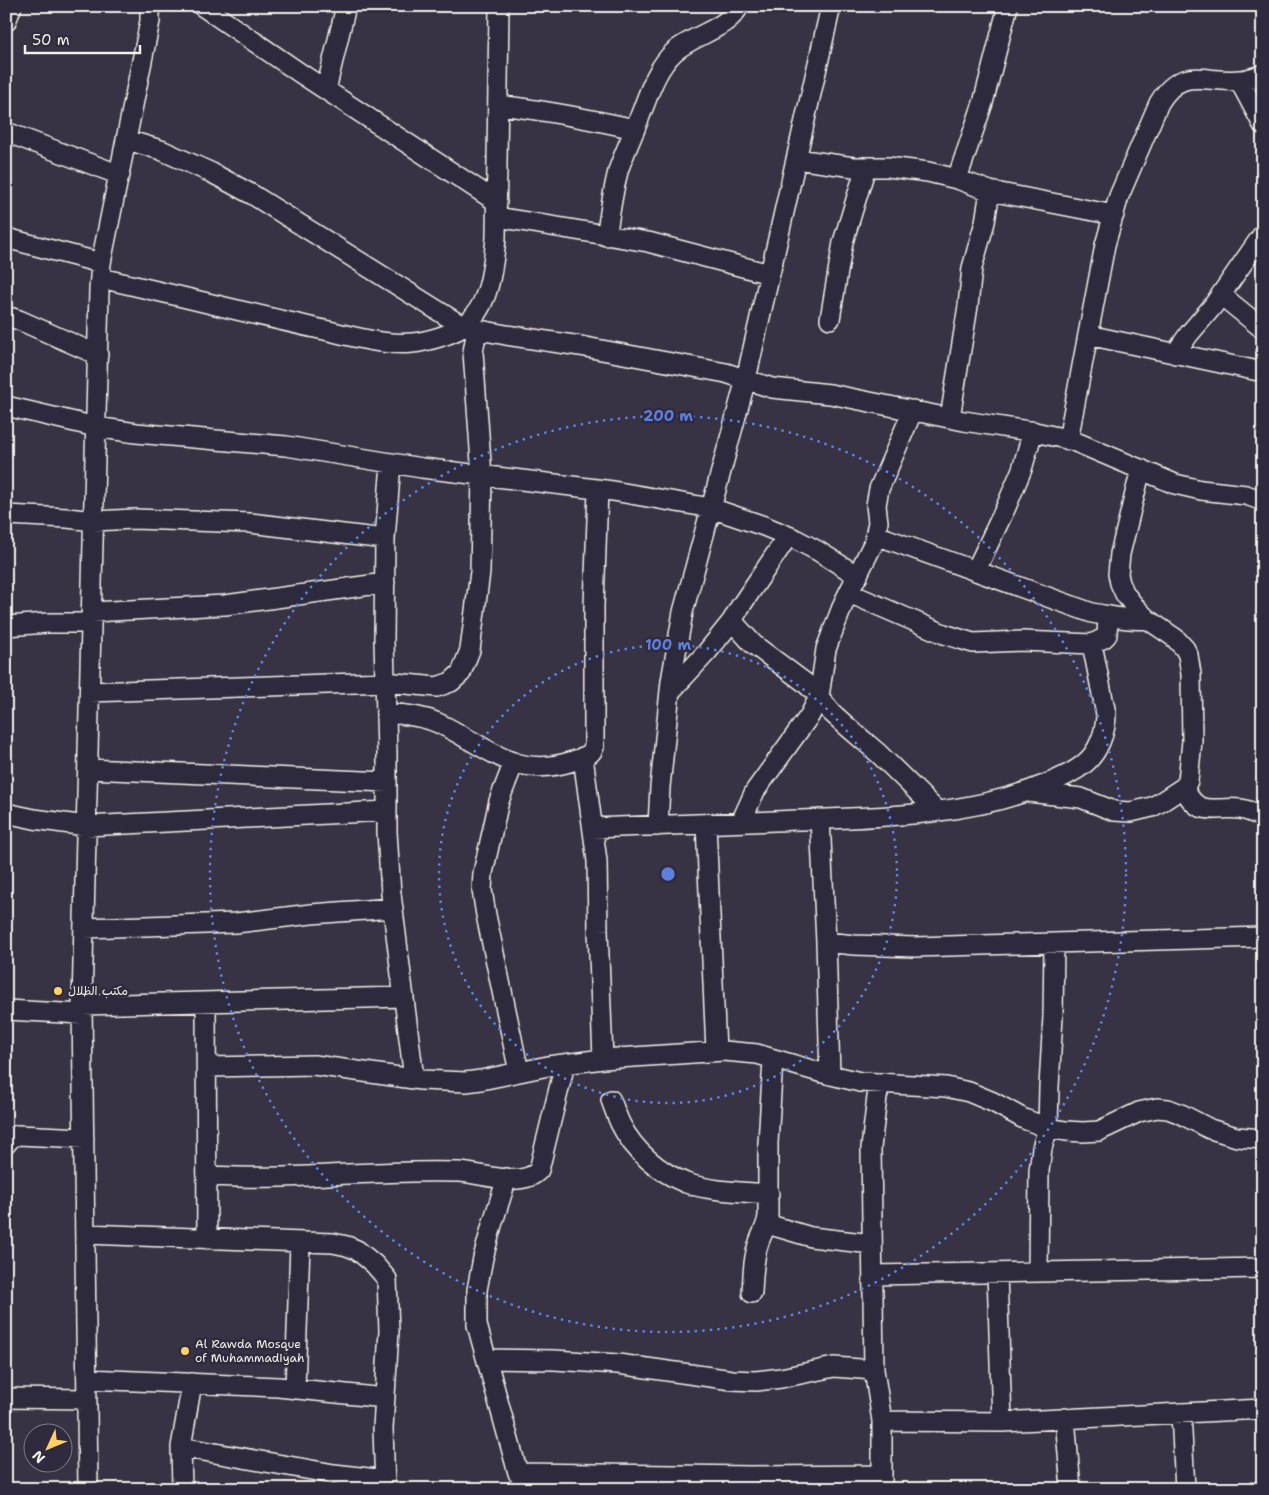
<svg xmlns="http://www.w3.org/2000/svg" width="1269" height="1495" viewBox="0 0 1269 1495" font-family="'Shantell Sans','Playpen Sans Arabic',sans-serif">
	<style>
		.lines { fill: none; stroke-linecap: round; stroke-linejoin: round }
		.minor-casing { stroke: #f4f1e8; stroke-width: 22 }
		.minor { stroke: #2f2a3d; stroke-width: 19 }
		.ring { fill: none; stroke: #5e7fdd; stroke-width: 2.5; stroke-dasharray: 2.5 5 }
		.poi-dot { fill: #ffd166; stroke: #2f2a3d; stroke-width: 2 }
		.labels { text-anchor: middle; stroke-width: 5; stroke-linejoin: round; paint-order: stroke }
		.poi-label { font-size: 12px; fill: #f4f1e8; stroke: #2f2a3d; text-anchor: start }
		.centre { fill: #5e7fdd; stroke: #2f2a3d; stroke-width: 2.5 }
		.ring-label { font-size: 15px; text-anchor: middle; font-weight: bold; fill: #5e7fdd; stroke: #2f2a3d; stroke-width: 5; stroke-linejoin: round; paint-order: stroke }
	</style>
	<rect width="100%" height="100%" fill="#373244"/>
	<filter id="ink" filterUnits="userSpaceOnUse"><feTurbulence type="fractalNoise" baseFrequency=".02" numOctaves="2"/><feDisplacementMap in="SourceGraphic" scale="10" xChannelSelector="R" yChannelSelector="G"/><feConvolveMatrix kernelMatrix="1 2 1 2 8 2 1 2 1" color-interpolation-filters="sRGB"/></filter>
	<g filter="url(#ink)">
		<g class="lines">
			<defs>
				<path id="minor" d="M202 6 300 73 497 202
					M6 22 12 6
					M1239 80 1263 125
					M326 90 346 6
					M498 105C544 110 590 119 635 129
					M6 132 120 175
					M127 140 161 150 212 173 253 195 464 327 506 335 580 346 726 373 772 388 830 394 964 421 1035 432 1071 440 1175 484 1201 490 1246 495 1263 501
					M796 159 854 167H888L928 172 957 179 990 191 1114 215
					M957 179 983 103 1008 6
					M497 217 648 242 770 274
					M606 236C610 215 613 188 619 168 626 149 635 130 642 111 650 90 657 68 674 52 694 34 727 30 739 6
					M6 238 101 263
					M100 278C172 294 243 312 315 328 346 334 380 346 412 343 425 342 455 334 465 325 490 306 493 266 496 238L499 6
					M1221 295 1263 329
					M6 316 19 320 98 355
					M830 319 843 242 866 167
					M1088 335 1263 372
					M1175 354 1189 334 1213 306 1263 234
					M6 406 96 427 136 433 286 446 422 468 613 491 711 508 764 526 793 538 818 551 858 576
					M950 418 968 306 972 268 985 222 990 191
					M1068 440 1105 245 1119 196 1159 103C1182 64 1206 84 1240 80 1248 80 1255 77 1263 74
					M391 463 385 539 384 641 387 753V832L391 894 414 1079
					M6 515 67 518 94 521 134 519 250 523 385 539
					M876 535 1092 613C1111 616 1128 621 1147 619
					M976 570 1006 507 1022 469 1033 431
					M849 593 944 634 973 643 1022 641 1092 644 1104 638 1107 635 1108 616
					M92 612 225 605 385 583
					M732 621 753 644 804 682 815 692 832 713 850 729 878 753 937 811
					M6 626 48 623H91
					M90 692 385 682 437 687 451 682 461 673 470 650 480 572 482 476 473 352 477 329
					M670 692 707 652 732 621 740 607 788 536
					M386 713C404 714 422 716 438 723 445 726 452 730 459 734 500 757 524 777 573 761 582 758 591 756 594 747V606L598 490
					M583 757 597 861 598 930 603 1059
					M514 762 499 801 483 873 482 890 486 915 519 1072
					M88 769 387 782
					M1184 787C1197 819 1215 806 1240 809 1248 810 1256 814 1263 817
					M1028 792 1081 798 1114 811 1131 812 1152 807 1161 802 1184 787 1188 781 1192 741 1191 674 1188 655 1185 649 1175 638 1147 619 1135 607 1125 594 1120 583 1118 574 1120 554 1141 469
					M6 813 34 819 86 826 387 811
					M820 819 826 942 830 1075
					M741 822 755 791 810 715 819 697 826 649 844 602 874 542 878 522 876 505 879 489 913 410
					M706 824 716 1051
					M658 826 660 787 671 681 683 612 746 379 831 6
					M593 828C653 826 714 823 774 821 862 817 961 819 1044 785 1057 780 1072 774 1084 764 1098 753 1106 732 1106 714L1092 644
					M84 928 236 923 311 914 393 908
					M826 942 854 945 915 947 1263 937
					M206 1002 207 1239
					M82 1005 404 997
					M6 1010 82 1014
					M207 1067 314 1065 421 1080 466 1082 481 1080 548 1066 603 1059 724 1051 757 1054 819 1072 860 1082 946 1087 969 1092 993 1102 1024 1119 1048 1128 1066 1131 1083 1132 1099 1131 1139 1112 1157 1108 1168 1109 1181 1114 1210 1129 1237 1137 1263 1139
					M881 1083 877 1097 871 1148 874 1370 882 1421V1489
					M611 1100C614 1108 617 1117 621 1125 634 1151 659 1172 686 1183 708 1191 745 1192 769 1194
					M6 1144 11 1138 18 1135 84 1138
					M207 1176C231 1177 256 1178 280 1177 339 1175 399 1170 459 1172 481 1173 523 1189 539 1170L565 1064
					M507 1178 492 1225 483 1258 477 1290V1325L518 1473 752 1476 881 1475
					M767 1224 811 1237 872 1244
					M85 1234 333 1243 347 1246 357 1250 374 1264 387 1279 389 1331 383 1428 385 1489
					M1038 1272 1039 1171 1042 1148 1048 1128 1049 1087 1053 1016 1054 943
					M997 1273 1002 1422
					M873 1275 1263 1268
					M752 1293C753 1276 753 1258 759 1242 762 1233 767 1226 768 1216V1143L773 1059
					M487 1359 554 1360 618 1364 732 1380 756 1381 781 1378 834 1367 874 1370
					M87 1379 278 1387 385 1398
					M295 1389 300 1243
					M6 1398 86 1399
					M1181 1413 1185 1489
					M1065 1418 1071 1489
					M882 1421 1002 1422 1263 1409
					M181 1447 334 1474 385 1480
					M88 1489 82 1005 99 290 101 263 144 51 150 21V6
					M182 1489 181 1447 192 1383"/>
			</defs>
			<use href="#minor" class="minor-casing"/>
			<use href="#minor" class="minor"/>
		</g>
	</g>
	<g class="ring">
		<circle cx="668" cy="874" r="229"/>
		<circle cx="668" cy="874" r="458"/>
	</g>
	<g class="poi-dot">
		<circle cx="58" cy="991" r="5"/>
		<circle cx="185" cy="1351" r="5"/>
	</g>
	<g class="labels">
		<g class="poi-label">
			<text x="68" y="995">مكتب الظلال</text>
			<text x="195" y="1348">Al Rawda Mosque<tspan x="195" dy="14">of Muhammadiyah</tspan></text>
		</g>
	</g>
	<circle cx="668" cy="874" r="8" class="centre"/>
	<g class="ring-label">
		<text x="668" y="421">200 m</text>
		<text x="668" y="650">100 m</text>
	</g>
	<rect width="1269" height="1495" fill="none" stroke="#2f2a3d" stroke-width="25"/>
	<rect x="12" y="12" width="1244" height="1470" fill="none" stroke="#f4f1e8" stroke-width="2" filter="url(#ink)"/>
	<g transform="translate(48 1448) rotate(226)"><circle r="24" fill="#2f2a3d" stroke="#7e7a81"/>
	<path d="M0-4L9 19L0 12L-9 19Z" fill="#ffd166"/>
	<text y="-8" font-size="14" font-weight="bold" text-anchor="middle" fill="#f4f1e8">N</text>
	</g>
	<path d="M25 45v8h115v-8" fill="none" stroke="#f4f1e8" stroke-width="2.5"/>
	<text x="32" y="45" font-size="15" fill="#f4f1e8" stroke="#2f2a3d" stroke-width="4" paint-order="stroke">50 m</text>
</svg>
